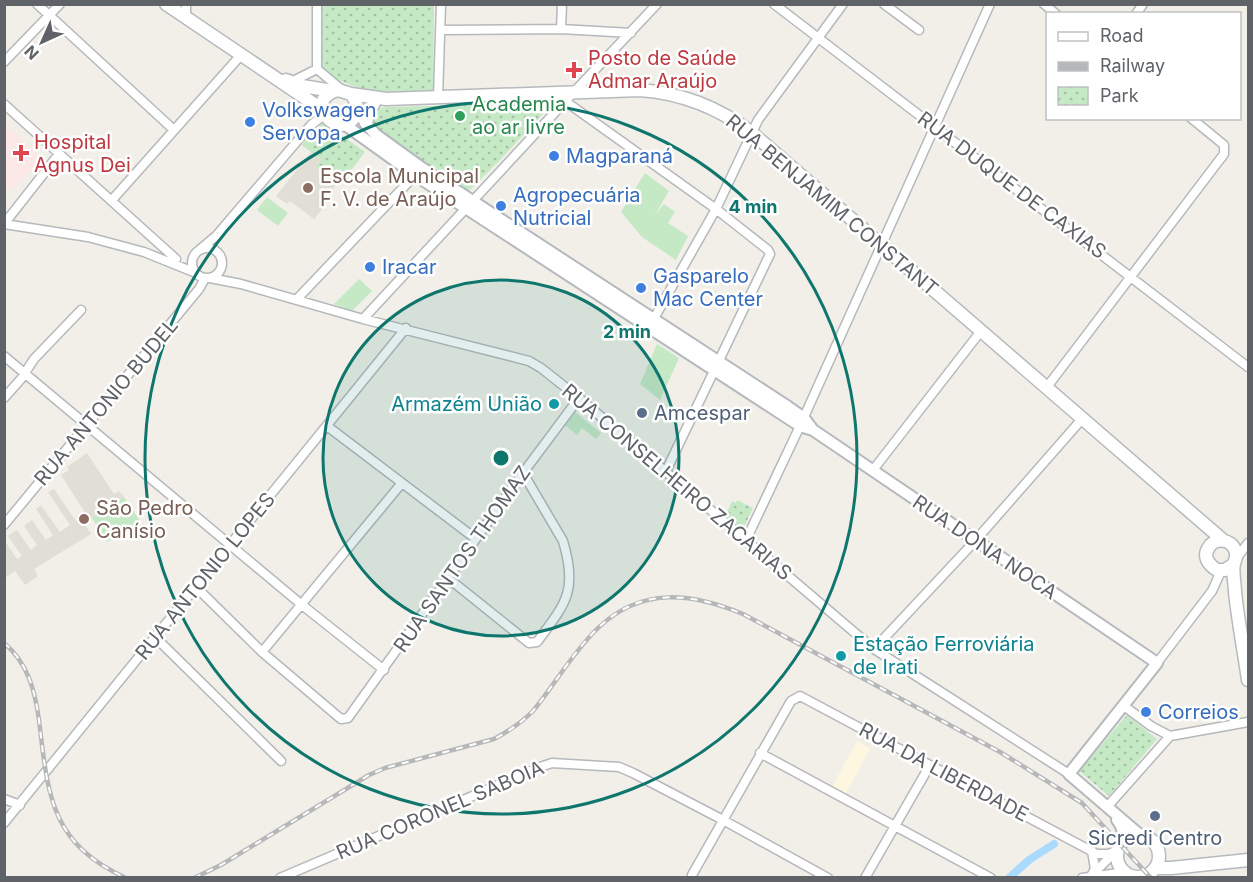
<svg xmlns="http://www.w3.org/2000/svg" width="1253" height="882" viewBox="0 0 1253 882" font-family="Inter,sans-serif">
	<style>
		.commercial { fill: #fef7e0 }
		.education { fill: #e1ded6 }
		.medical { fill: #fce8e6 }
		.green { fill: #c5e8c5 }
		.park { fill: url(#park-dots) }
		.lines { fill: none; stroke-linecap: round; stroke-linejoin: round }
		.canal { stroke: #aadaff; stroke-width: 8 }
		.minor-casing { stroke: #b5b8bc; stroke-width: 11 }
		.tertiary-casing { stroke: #b5b8bc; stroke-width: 14 }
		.secondary-casing { stroke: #b6babf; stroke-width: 15 }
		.minor { stroke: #fff; stroke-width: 8 }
		.tertiary { stroke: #fff; stroke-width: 10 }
		.secondary { stroke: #fff; stroke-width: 12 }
		.rail-casing { stroke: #b6b7b8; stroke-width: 4.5 }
		.rail { stroke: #fff; stroke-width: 2; stroke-dasharray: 7; stroke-linecap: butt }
		.ring { fill: none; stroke: #0f766e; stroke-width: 3 }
		.health-dot { fill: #e0444e; stroke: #fff; stroke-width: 2 }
		.leisure-dot { fill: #2e9e5b; stroke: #fff; stroke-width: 2 }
		.shop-dot { fill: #3f7fe0; stroke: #fff; stroke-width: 2 }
		.education-dot { fill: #8d6e63; stroke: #fff; stroke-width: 2 }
		.culture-dot { fill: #0f9aa8; stroke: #fff; stroke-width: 2 }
		.service-dot { fill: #5c6f8a; stroke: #fff; stroke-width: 2 }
		.labels { text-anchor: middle; stroke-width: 5; stroke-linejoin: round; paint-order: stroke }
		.health-label { font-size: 20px; fill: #be3a42; stroke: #fff; text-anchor: start }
		.leisure-label { font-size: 20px; fill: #27864d; stroke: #fff; text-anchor: start }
		.shop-label { font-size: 20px; fill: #366cbe; stroke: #fff; text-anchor: start }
		.education-label { font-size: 20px; fill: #785e54; stroke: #fff; text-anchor: start }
		.street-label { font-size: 20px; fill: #5f6368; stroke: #fff }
		.culture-label { font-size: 20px; fill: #0d838f; stroke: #fff; text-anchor: end }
		.service-label { font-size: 20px; fill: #4e5e75; stroke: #fff; text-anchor: start }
		.centre { fill: #0f766e; stroke: #fff; stroke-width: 3 }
		.ring-label { font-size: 18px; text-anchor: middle; font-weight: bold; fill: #0f766e; stroke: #fff; stroke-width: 5; stroke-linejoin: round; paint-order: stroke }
	</style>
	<defs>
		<pattern id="park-dots" width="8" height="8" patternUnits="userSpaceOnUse" patternTransform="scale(1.5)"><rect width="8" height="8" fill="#c5e8c5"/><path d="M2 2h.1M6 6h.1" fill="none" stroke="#a3c0a4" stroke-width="1.8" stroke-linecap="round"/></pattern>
	</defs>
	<rect width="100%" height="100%" fill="#f1efe8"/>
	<path class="commercial" d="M857 741 870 749 843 798 830 791Z"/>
	<path class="education" d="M311 152 321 160 316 168 328 176 330 173 339 181 320 204 324 207 314 219 290 201 287 204 276 196Z
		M87 453 114 494 119 491 124 497 84 523 91 534 34 569 38 576 25 585 15 571 5 578V544L6 543 17 559 22 556 8 536 17 530 31 550 37 545 24 526 32 520 46 540 53 535 36 509 41 505 60 532 70 525 48 492 54 489 76 521 86 514 61 475 69 470 67 467Z"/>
	<path class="medical" d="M4 124 42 158 11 191 5 185V176L10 170H5Z"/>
	<path class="green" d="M645 173 669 191 655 215 664 204 675 212 668 223 688 236 676 260 642 237 621 212Z
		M267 197 288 213 278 226 257 210Z
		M359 279 372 291 352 311 334 304Z
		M657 344 679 358 660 400 640 384Z
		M575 412 601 433 596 439 582 428 577 435 565 425Z
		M124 497 140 521 107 542 92 518Z"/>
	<path class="park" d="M319 5H434L433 96C397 94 371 96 337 79 330 75 323 72 319 65Z
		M553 103 500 160 468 192 375 132 370 115 375 109 387 107Z
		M321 120 365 152 342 182 330 174 327 177 316 167 321 160 302 145Z
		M737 500 753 508 743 529H739L725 516 732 501 736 503Z
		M1127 715 1157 739 1109 796 1079 771Z"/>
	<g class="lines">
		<path class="canal" d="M1009 878 1029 860 1054 844"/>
		<defs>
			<path id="minor" d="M37 4 174 130
				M186 4V18
				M317 4V69L342 90
				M774 4 1248 367
				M884 4 919 30
				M1044 4 1056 14
				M1136 14 1143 4
				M561 29 562 4
				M441 30 561 29 631 33
				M4 62 60 4
				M291 82 317 69
				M438 98 441 4
				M565 101 716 209 768 250 770 254 666 471
				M4 104 176 259
				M112 200 241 55
				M4 224 88 237 144 252 196 273
				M4 224 59 154
				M192 263a15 15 0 1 1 30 0a15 15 0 1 1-30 0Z
				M198 251 216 236 311 125 324 115
				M210 278 241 284 363 319 529 361 541 368 579 398 874 649 1069 774
				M297 299 419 171
				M363 319 573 93 657 4
				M652 322 716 209 758 120 843 4
				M4 356 302 605 384 670
				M1047 387 1224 154V145L1191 118
				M4 398 21 379 34 359 81 310
				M327 426 476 539
				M873 470 981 331
				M4 525 199 289 205 278
				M746 540 800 426 990 4
				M1236 559 1248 543
				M448 578 529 643 537 642C566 603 578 591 563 541L523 473
				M196 587 262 652 341 719 348 718 523 473 579 398
				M156 638 281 761
				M874 649 975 541 1082 419
				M262 652 401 484
				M1157 663 1212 591 1221 571
				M1124 706 1151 726 1170 736 1248 722
				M760 753 991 878
				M4 799 20 805
				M1107 807 1170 736
				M4 823 406 328
				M692 875 791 701 800 696 1097 854H1109L1117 850
				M1091 876 1116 851
				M1091 876 1095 869 1092 851
				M280 878 543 766 552 763 619 767 633 773 723 820 828 878
				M865 878 930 765
				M1082 878 1126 872"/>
			<path id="tertiary" d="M360 116 375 134 422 168 787 406 804 418 813 430
				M344 124 415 175 800 426 813 430 1157 663 1069 774 1140 835
				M1117 820C1125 830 1123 835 1119 847"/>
			<path id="secondary" d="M166 4 323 110
				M286 80 302 86 333 91
				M351 94C355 99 358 105 356 112 345 147 298 101 338 90L351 94 386 99 640 90C682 93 718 107 752 133L1224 541
				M366 123 368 113 374 103
				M1234 564 1225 570H1217C1209 565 1202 557 1209 547 1215 537 1231 539 1235 550 1238 556 1235 559 1234 564 1232 572 1235 584 1235 592 1238 621 1244 651 1248 680
				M1117 856a21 21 0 1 1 42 0a21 21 0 1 1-42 0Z
				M1156 868H1171L1248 860"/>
		</defs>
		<use href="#minor" class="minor-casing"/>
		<use href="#tertiary" class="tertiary-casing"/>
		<use href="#secondary" class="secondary-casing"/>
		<use href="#minor" class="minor"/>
		<use href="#tertiary" class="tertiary"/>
		<use href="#secondary" class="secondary"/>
		<defs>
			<path id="rail" d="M4 643C28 663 35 691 39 720 48 795 50 843 126 878
				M194 878 221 865 369 775 385 768 494 739C509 731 521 723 533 711 555 684 573 652 598 628 642 586 692 593 743 614L1000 752 1082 803 1151 878"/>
		</defs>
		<use href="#rail" class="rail-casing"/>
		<use href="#rail" class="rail"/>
	</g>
	<circle cx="501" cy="458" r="178" fill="#0f766e" fill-opacity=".12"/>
	<g class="ring">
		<circle cx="501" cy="458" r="178"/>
		<circle cx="501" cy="458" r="356"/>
	</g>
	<g class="health-dot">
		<path d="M571 61h6v6h6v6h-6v6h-6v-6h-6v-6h6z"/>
		<path d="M18 144h6v6h6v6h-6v6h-6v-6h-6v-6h6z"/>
	</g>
	<circle class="leisure-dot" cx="460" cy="116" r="6"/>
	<g class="shop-dot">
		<circle cx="250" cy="122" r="6"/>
		<circle cx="554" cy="156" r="6"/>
		<circle cx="501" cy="206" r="6"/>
		<circle cx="370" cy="267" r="6"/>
		<circle cx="641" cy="288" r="6"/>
		<circle cx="1146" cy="712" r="6"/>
	</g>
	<g class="education-dot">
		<circle cx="308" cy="188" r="6"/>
		<circle cx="84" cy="519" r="6"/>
	</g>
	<g class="culture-dot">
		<circle cx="554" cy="404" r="6"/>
		<circle cx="841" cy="656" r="6"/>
	</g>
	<g class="service-dot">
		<circle cx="642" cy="413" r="6"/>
		<circle cx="1155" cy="816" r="6"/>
	</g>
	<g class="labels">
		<g class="health-label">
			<text x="588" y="65">Posto de Saúde<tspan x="588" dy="23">Admar Araújo</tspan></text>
			<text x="34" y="149">Hospital<tspan x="34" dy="23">Agnus Dei</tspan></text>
		</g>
		<g class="leisure-label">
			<text x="472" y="111">Academia<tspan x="472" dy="23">ao ar livre</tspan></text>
		</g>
		<g class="shop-label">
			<text x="262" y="117">Volkswagen<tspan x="262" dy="23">Servopa</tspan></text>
			<text x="566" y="163">Magparaná</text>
			<text x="513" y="202">Agropecuária<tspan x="513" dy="23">Nutricial</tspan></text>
			<text x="382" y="274">Iracar</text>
			<text x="653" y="283">Gasparelo<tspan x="653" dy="23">Mac Center</tspan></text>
			<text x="1158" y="719">Correios</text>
		</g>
		<g class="education-label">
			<text x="320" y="183">Escola Municipal<tspan x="320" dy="23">F. V. de Araújo</tspan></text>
			<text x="96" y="515">São Pedro<tspan x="96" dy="23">Canísio</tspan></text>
		</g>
		<g class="street-label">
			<text transform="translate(1012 185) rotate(37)" y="7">RUA DUQUE DE CAXIAS</text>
			<text transform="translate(832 205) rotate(40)" y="7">RUA BENJAMIM CONSTANT</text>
			<text transform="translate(106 402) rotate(-50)" y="7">RUA ANTONIO BUDEL</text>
			<text transform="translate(677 482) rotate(40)" y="7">RUA CONSELHEIRO ZACARIAS</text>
			<text transform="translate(985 547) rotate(34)" y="7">RUA DONA NOCA</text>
			<text transform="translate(462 559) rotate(-55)" y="7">RUA SANTOS THOMAZ</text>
			<text transform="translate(205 576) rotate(-51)" y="7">RUA ANTONIO LOPES</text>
			<text transform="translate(944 772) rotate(28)" y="7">RUA DA LIBERDADE</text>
			<text transform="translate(440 810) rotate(-23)" y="7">RUA CORONEL SABOIA</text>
		</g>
		<g class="culture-label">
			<text x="542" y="411">Armazém União</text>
			<text x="853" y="651" text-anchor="start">Estação Ferroviária<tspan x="853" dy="23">de Irati</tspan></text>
		</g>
		<g class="service-label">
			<text x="654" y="420">Amcespar</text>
			<text x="1155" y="845" text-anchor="middle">Sicredi Centro</text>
		</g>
	</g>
	<circle cx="501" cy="458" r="9" class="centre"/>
	<g class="ring-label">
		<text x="753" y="213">4 min</text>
		<text x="627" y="338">2 min</text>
	</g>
	<rect width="1253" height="882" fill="none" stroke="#5f6368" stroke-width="12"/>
	<rect x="1046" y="12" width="195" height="108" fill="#ffffff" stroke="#bfc1c3" stroke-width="1.5"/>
	<rect x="1058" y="32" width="30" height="9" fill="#ffffff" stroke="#bfc1c3" stroke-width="1.5"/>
	<text x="1100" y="42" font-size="18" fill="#5f6368">Road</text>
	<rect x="1058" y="62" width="30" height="9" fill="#b6b7b8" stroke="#bfc1c3" stroke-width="1.5"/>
	<text x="1100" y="72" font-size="18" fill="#5f6368">Railway</text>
	<rect x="1058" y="87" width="30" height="18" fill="url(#park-dots)" stroke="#bfc1c3" stroke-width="1.5"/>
	<text x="1100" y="102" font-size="18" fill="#5f6368">Park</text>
	<g transform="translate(42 42) rotate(225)" stroke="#ffffff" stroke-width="4.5" paint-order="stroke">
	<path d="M0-4.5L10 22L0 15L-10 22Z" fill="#5f6368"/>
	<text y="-9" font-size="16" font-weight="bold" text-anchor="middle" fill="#5f6368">N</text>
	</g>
</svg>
